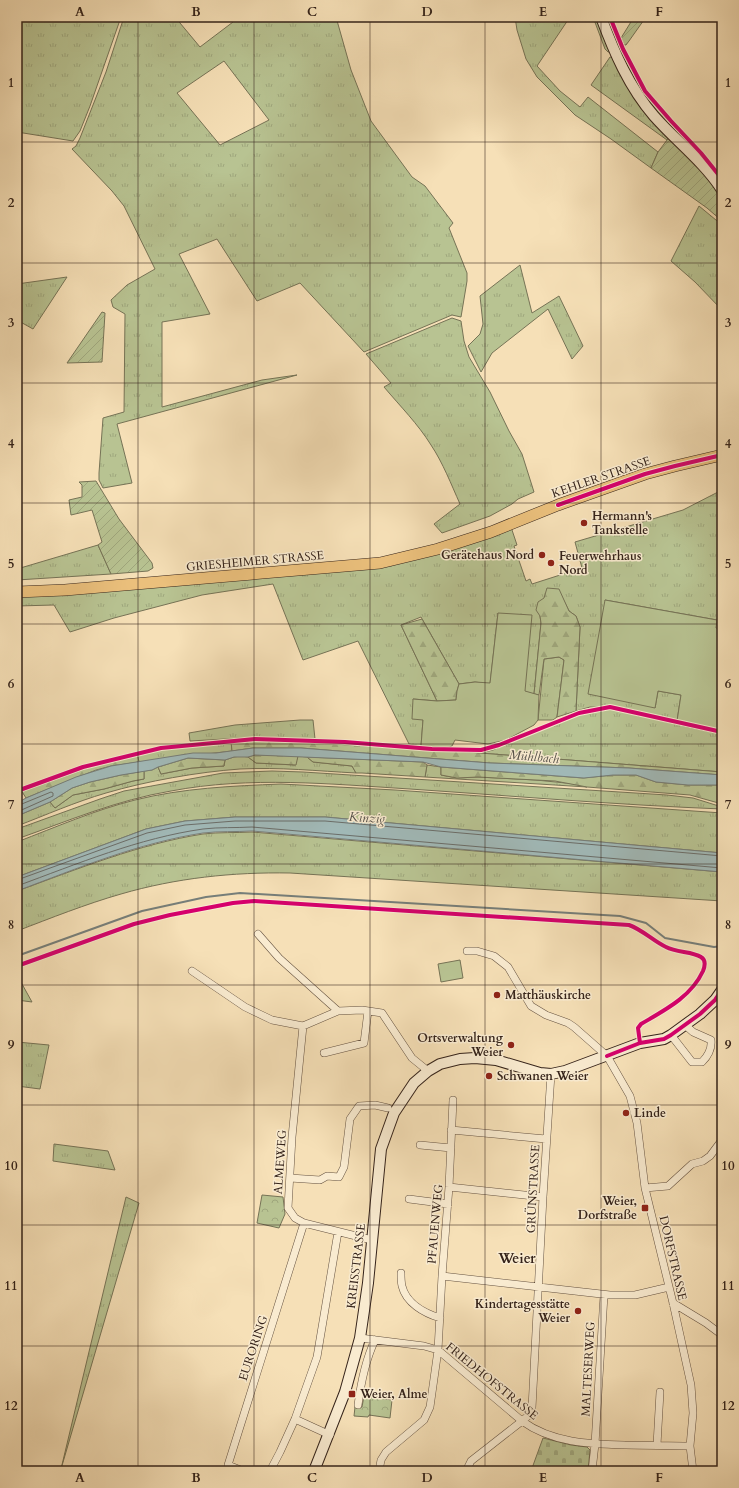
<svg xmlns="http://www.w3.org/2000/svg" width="739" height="1488" viewBox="0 0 739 1488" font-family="Cardo,serif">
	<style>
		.grass { fill: url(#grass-tufts); stroke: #767356; fill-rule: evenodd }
		.forest { fill: url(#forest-firs); stroke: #767356 }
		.cemetery { fill: url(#cemetery-stones); stroke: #767356 }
		.park { fill: url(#park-crowns); stroke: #767356 }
		.garden { fill: url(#garden-furrows); stroke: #767356 }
		.pitch { fill: #b8c392; stroke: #767356 }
		.water { fill: #a1bab9; stroke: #767e79 }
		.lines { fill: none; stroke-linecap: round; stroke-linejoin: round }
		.shore { stroke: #6b6e6a; stroke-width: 1 }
		.stream { stroke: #767e79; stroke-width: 2 }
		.street-casing { stroke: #655241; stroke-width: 8 }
		.secondary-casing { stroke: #35231a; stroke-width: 12 }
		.primary-casing { stroke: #35231a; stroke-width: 12 }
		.street { stroke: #f9ebd0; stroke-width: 7 }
		.secondary { stroke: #f9ebd0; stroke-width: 10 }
		.primary { stroke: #ebc07c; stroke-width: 11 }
		.cycleway-casing { stroke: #f9ebd0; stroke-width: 6 }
		.cycleway { stroke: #d6006c; stroke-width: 4 }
		.grid { fill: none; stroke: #35231a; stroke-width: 1; stroke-opacity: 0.55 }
		.poi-dot { fill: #8f2418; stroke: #f9ebd0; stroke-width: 1.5 }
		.labels { text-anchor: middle; stroke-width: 3; stroke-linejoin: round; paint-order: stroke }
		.street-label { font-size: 12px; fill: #35231a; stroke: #f9ebd0 }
		.poi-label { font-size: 12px; font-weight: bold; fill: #35231a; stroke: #f9ebd0; text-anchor: start }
		.water-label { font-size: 13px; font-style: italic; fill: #55504a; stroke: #f9ebd0 }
		.quarter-label { font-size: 14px; font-weight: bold; fill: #35231a; stroke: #f9ebd0 }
		.neatline { fill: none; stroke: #35231a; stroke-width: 1.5 }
		.grid-label { font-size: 13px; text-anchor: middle; font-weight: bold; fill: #35231a }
	</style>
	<defs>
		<pattern id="grass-tufts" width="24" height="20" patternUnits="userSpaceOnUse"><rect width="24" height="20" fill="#b8c392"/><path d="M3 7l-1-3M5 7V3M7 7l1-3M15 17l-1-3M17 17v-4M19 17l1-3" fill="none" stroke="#9fa77d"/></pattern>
		<pattern id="forest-firs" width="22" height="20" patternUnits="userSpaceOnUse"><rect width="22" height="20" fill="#b8c392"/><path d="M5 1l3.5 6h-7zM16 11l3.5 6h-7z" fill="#9fa77d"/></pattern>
		<pattern id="cemetery-stones" width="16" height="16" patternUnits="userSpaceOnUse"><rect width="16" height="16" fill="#b8c392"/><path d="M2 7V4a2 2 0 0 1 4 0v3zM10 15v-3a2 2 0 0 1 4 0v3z" fill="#9fa77d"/></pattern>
		<pattern id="park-crowns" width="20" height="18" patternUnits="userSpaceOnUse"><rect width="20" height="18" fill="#b8c392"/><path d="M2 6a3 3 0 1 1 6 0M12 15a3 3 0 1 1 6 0" fill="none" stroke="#9fa77d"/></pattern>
		<pattern id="garden-furrows" width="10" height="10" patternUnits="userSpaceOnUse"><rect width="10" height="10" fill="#b8c392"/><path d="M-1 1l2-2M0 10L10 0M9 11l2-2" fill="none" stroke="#9fa77d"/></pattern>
	</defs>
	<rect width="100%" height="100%" fill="#f6e0b7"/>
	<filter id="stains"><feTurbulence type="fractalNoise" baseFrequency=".005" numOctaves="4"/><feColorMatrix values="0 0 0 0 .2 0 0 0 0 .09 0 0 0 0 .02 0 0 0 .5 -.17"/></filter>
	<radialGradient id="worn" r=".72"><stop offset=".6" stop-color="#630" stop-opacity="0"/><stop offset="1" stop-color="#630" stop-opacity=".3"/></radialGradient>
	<path class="grass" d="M17 17H121L90 106 80 131 73 141 17 132Z
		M124 17H175L200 47 233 22 230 17H336L351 70 371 121 412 177 425 186 453 223 449 228 467 273V281L461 317 452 315 364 352 300 283 257 301 217 239 179 254 210 314 162 322V407L262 380 297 375 117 424 132 483 103 488 99 480V473L103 418 124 412 125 314 113 307 111 300 127 285 155 269 124 206 112 191 72 149 76 146 80 138 106 72ZM224 61 269 120 220 145 177 93Z
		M515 17H570L537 66 560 91 580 107 588 97 658 152 651 168 611 139 575 115 537 77 526 59 517 30Z
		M593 17H598L610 52H608L605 49Z
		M623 54 626 55 642 88 651 100 710 166 722 181V186L660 118 644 97 621 58Z
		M610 57H615L670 136 667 140 591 85Z
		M699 206 722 225V310L695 282 671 261Z
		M520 265 532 313 559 296 583 346 572 359 548 309 492 353 481 372 468 346 480 334 483 324 480 296Z
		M67 277 33 329 17 320V284Z
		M452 318 461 321 464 341 469 357 490 392 509 431 522 454 534 492 518 499 512 504 490 516 442 533 434 524 460 504C451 484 443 463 431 445 418 424 400 406 384 387L391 383 366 354Z
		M718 492 722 497V552L719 555C727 575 721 599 717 620L605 600 655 708 658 691 681 695 677 721 625 708 590 707 576 711 580 627 576 616 569 611 558 589 540 616 541 623 534 694 525 692 498 613 490 684 475 682 459 684 421 617 401 625 437 701 413 699 423 720 421 746 409 744 358 641 303 660 273 584 202 595 114 618 70 632 54 605 17 606V596L333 571 511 527 517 545 514 546 526 581 530 579 532 584 582 568 575 542 683 510Z
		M98 545 111 574 17 580V569Z
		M559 657 564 660 557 717 553 720H538L544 659Z
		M610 709 630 713 688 727 722 734V772L467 752H485L493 750 530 733 576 715Z
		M300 720H313L315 739 260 737 190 741 189 733 235 725Z
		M231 741 232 751 139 762 137 753 179 746Z
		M241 756 248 757 256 763 295 765 298 756 307 757 313 762 352 766 356 773C318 771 279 767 240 769 198 772 147 781 106 793 75 802 46 815 17 826V816L50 802 55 808 73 795 104 789 133 781 144 779V771L152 770 158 767 161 774 192 768 224 766 225 760 234 757Z
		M427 765 441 767V775L457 778 478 777 536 780 575 784 587 787 425 777Z
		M272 771 303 772 667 795 693 798 722 807V809C618 805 514 796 410 789 330 784 250 776 171 791 117 800 68 821 17 839V829L100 799 124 791 223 773Z
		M281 784 395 790 722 813V853L325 817H235L185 821 146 829 17 877V842C56 827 95 810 135 800 183 788 232 786 281 784Z
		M252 832 722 872V901L290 873C233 872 176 878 121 894 86 904 51 918 17 931V891C78 869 139 844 203 834 219 832 236 833 252 832Z
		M17 975 32 1002 17 1000Z
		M17 1042 49 1045 40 1089 17 1086Z
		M54 1144 108 1151 115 1170 53 1161Z
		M126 1197 139 1203 61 1469Z"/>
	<path class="forest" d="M547 588 559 589 569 611 576 616 580 627 576 711 557 717 564 660 559 657 544 659 539 695 534 694 541 623 540 616 536 610 538 602 544 598Z
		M422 619 459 684 457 691 456 700 437 701 401 625Z
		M266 740 467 752 722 772V775L629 768 490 763 301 748H253L232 751 231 741Z
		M137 753 139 762 111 766 96 770 26 798 21 790 97 763Z
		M255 755 298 756 296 765 256 763 248 757Z
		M307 757 423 762 427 765 425 777 362 773H356L352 766 313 762Z
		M188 758 225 760 224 766 192 768 161 774 158 767Z
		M441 767 583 778 613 775H636L656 782 688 785H722V804L690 795 587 787 555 781 478 777 457 778 441 775Z
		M144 771V779L133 781 104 789 73 795 55 808 50 802 72 788 90 782 121 775Z"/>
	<path class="cemetery" d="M543 1438 571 1445 587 1447 590 1450 588 1471H531Z"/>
	<path class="park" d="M262 1195 283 1197 285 1214 279 1228 257 1223Z
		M364 1396 392 1400 390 1418 369 1415 368 1417 354 1416 355 1407H362Z"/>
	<path class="garden" d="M634 17H646L629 41 626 45H624L621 38Z
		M670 136 704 172 722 196V221L707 208 651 168 658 152Z
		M102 312 105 313 102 362 67 363Z
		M96 481 119 519 152 563 153 568 148 571 111 574 98 545 102 542 92 510 71 515 69 500 82 497V485L79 482Z"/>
	<path class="pitch" d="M605 600 717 620 716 628 722 629V730L677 721 681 695 658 691 655 708 588 694Z
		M498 613 532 615 525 691 539 695 538 720 534 725 506 740 488 744 455 740 452 746 449 747 421 746 423 720 412 719 413 699 437 701 456 700 457 691 459 684 475 682 490 683Z
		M460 960 463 978 441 982 438 964Z"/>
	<path class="water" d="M253 748H301L490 763 629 768 722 775V785H688L656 782 636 775H613L584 778 441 767 423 762 255 755 248 757H234L225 760 188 758 158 767 152 770 121 775 90 782 72 788 50 802 17 816V803L26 798 76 777 111 766 193 753H216Z
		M235 817H325L722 853V872L252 831C236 832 219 831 203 833 139 843 78 868 17 891V877L146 829 185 821Z"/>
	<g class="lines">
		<path class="shore" d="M17 806 51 792 53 793V796L17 812
			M17 880 147 833 185 825 235 821H325L722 856
			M17 886C77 864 139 838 203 829 219 827 236 828 252 827L722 868"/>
		<path class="stream" d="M17 956 142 911 206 897 240 893 620 916 646 923 665 938 714 947 722 946"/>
		<defs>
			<path id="street" d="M258 934 279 958 338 1011 362 1010 382 1013 412 1058 428 1071
				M467 951H477L494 956 508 967 531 1006 546 1015 568 1023 574 1027 607 1056 630 1096 637 1123 645 1188 673 1303 691 1385 693 1413 690 1446 693 1471
				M192 971 245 1007 272 1020 303 1026 338 1011
				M303 1026 292 1137 288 1208 295 1218 304 1223 372 1240
				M671 1035 692 1062H702C708 1056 712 1049 711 1040L693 1032 685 1025
				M324 1053 364 1043 368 1011
				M451 1130 546 1139
				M420 1145 451 1148
				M290 1178 320 1180 327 1176 339 1177 344 1167 350 1119 359 1106 375 1105 388 1108
				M449 1187 543 1197
				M645 1188 668 1186 692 1164 703 1161 710 1156 722 1140
				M409 1199 448 1204
				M401 1273C401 1277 401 1282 402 1286 406 1303 424 1313 440 1318
				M442 1276 610 1295H635L669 1287
				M673 1303 706 1323 722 1335
				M360 1338 424 1346 438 1350 522 1421C552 1443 590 1444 625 1445 647 1445 669 1446 690 1446
				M358 1405C361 1382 365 1361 375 1340
				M295 1419 330 1435
				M657 1445 660 1392
				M243 1471 228 1465 304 1223
				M270 1471 280 1452 295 1419 317 1357 338 1232
				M379 1471 381 1460 386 1452 424 1420 430 1407 438 1350 442 1276 449 1187 453 1100
				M466 1471 471 1461 522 1421 528 1416 532 1408 543 1197 551 1074
				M592 1471 595 1444 604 1295"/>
			<path id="secondary" d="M601 17C614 52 629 87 654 116 676 141 704 162 722 190
				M314 1471 345 1392 360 1338 368 1283 381 1149 394 1113 414 1083 428 1071 440 1064 460 1059 475 1058 496 1060 540 1073 551 1074 565 1071 640 1043 664 1039 671 1035 700 1014 715 1000 722 990"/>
			<path id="primary" d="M17 592 65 590 380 563 438 549 491 532 558 505 645 474 675 466 722 455"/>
		</defs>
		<use href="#street" class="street-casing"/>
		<use href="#secondary" class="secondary-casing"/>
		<use href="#primary" class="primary-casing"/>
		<use href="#street" class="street"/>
		<use href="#secondary" class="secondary"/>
		<use href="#primary" class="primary"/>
		<defs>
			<path id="cycleway" d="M610 17 623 49 645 91 671 121 701 153 722 179
				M558 505 645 474 675 466 722 455
				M17 791 83 767 161 748 255 739 345 742 432 749 481 750 499 745 579 713 610 707 722 732
				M17 966 134 924 170 915 233 903 254 901 629 925C643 930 653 941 666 947 677 953 692 951 701 957 706 960 705 966 703 971 691 997 665 1010 641 1024L638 1028 640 1043
				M607 1056 640 1043 664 1039 671 1035 700 1014 715 1000 722 990"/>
		</defs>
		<use href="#cycleway" class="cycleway-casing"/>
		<use href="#cycleway" class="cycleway"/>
	</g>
	<path class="grid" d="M138 17V1471M254 17V1471M370 17V1471M485 17V1471M601 17V1471M17 142H722M17 263H722M17 383H722M17 503H722M17 624H722M17 744H722M17 864H722M17 985H722M17 1105H722M17 1225H722M17 1346H722"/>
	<g class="poi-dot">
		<circle cx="584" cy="523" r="4"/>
		<circle cx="542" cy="555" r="4"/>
		<circle cx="551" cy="563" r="4"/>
		<circle cx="497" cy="995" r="4"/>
		<circle cx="511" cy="1045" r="4"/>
		<circle cx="489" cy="1076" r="4"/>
		<circle cx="626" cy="1113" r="4"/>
		<rect x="641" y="1204" width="8" height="8" rx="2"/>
		<circle cx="578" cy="1311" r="4"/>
		<rect x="348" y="1390" width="8" height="8" rx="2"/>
	</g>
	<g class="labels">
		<g class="street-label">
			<text transform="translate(601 477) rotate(-19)" y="4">KEHLER STRASSE</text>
			<text transform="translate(255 561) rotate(-5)" y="4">GRIESHEIMER STRASSE</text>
			<text transform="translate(280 1162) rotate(-86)" y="4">ALMEWEG</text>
			<text transform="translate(533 1189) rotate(-87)" y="4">GRÜNSTRASSE</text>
			<text transform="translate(435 1224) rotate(-85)" y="4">PFAUENWEG</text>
			<text transform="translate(673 1258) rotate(77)" y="4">DORFSTRASSE</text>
			<text transform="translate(356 1266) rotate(-83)" y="4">KREISSTRASSE</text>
			<text transform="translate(253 1348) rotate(-72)" y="4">EURORING</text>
			<text transform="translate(588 1369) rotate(-87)" y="4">MALTESERWEG</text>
			<text transform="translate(492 1381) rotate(39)" y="4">FRIEDHOFSTRASSE</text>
		</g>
		<g class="poi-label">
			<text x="592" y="520">Hermann's<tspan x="592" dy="14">Tankstelle</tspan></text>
			<text x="534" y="559" text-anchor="end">Gerätehaus Nord</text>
			<text x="559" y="560">Feuerwehrhaus<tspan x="559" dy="14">Nord</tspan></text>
			<text x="505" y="999">Matthäuskirche</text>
			<text x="503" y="1042" text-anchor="end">Ortsverwaltung<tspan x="503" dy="14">Weier</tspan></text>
			<text x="497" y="1080">Schwanen Weier</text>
			<text x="634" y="1117">Linde</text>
			<text x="637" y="1205" text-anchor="end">Weier,<tspan x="637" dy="14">Dorfstraße</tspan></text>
			<text x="570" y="1308" text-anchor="end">Kindertagesstätte<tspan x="570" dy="14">Weier</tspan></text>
			<text x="360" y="1398">Weier, Alme</text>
		</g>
		<g class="water-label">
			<text transform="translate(534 756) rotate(5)" y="5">Mühlbach</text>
			<text transform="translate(367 817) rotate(4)" y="5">Kinzig</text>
		</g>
		<g class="quarter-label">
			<text x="517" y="1263">Weier</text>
		</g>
	</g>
	<rect width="739" height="1488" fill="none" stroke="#f6e0b7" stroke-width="44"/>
	<rect x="22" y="22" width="695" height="1444" class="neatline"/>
	<g class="grid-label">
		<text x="80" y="16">A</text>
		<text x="196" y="16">B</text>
		<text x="312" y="16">C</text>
		<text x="427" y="16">D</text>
		<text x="543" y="16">E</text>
		<text x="659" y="16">F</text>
		<text x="11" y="87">1</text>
		<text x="728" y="87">1</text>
		<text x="11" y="207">2</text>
		<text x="728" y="207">2</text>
		<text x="11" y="327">3</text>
		<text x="728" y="327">3</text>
		<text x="11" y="448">4</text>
		<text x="728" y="448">4</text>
		<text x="11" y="568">5</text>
		<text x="728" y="568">5</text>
		<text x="11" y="688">6</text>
		<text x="728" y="688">6</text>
		<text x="11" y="809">7</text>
		<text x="728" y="809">7</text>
		<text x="11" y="929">8</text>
		<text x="728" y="929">8</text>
		<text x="11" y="1049">9</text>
		<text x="728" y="1049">9</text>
		<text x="11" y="1170">10</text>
		<text x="728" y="1170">10</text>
		<text x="11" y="1290">11</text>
		<text x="728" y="1290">11</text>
		<text x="11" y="1410">12</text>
		<text x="728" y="1410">12</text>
		<text x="80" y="1482">A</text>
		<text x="196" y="1482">B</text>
		<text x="312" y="1482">C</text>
		<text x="427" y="1482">D</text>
		<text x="543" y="1482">E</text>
		<text x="659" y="1482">F</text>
	</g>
	<rect width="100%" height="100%" filter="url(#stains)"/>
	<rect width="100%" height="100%" fill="url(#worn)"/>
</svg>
